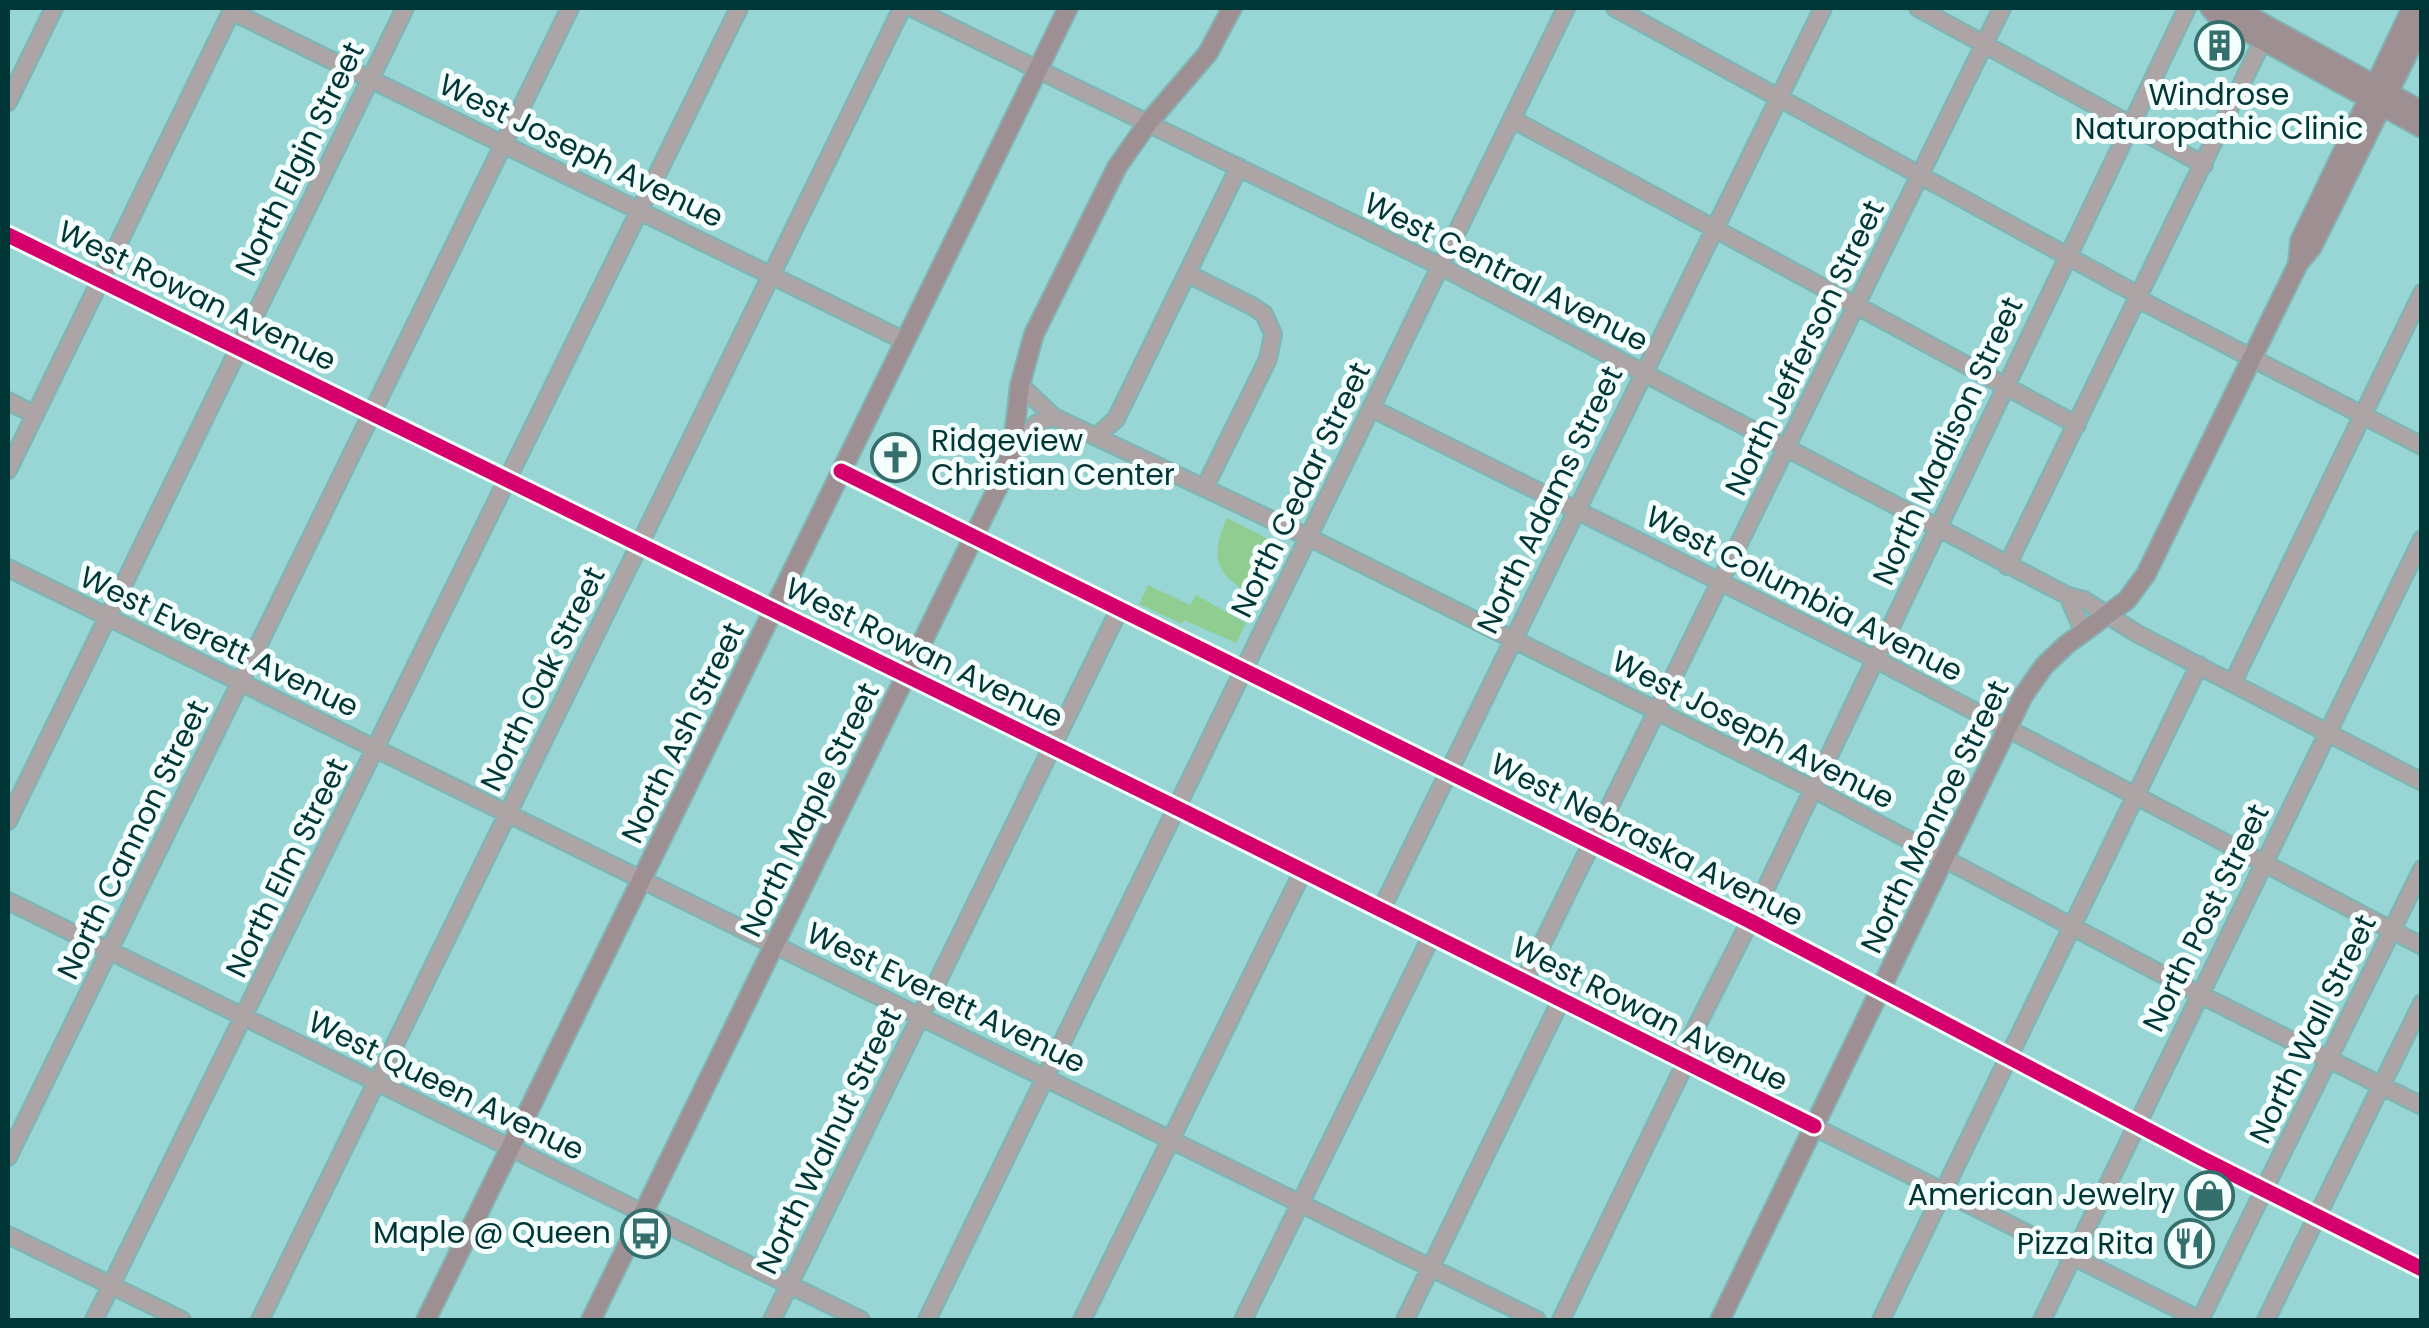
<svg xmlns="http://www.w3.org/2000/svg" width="2429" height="1328" viewBox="0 0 2429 1328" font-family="Poppins,sans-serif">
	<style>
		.green { fill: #90cd91 }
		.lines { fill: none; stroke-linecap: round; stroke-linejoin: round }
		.minor-casing { stroke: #81b4b3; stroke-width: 20 }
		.major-casing { stroke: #81b4b3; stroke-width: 22 }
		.minor { stroke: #ada4a6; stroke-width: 15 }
		.major { stroke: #9e8f93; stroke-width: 18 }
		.cycleway-casing { stroke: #f3fefd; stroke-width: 21 }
		.cycleway { stroke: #d6006c; stroke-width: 15 }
		.labels { text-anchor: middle; stroke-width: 10; stroke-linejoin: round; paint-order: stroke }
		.poi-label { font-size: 30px; fill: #003736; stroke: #f3fefd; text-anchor: end }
		.street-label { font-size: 30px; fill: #003736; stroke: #f3fefd }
	</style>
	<rect width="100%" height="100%" fill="#97d6d4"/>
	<path class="green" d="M1227 518 1278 544 1281 551 1259 597C1217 579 1208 560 1227 518Z
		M1148 585 1190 605 1196 595 1246 623 1236 643 1184 620 1182 624 1139 604Z"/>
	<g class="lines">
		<defs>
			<path id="minor" d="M912 8 1440 266 2068 596 2084 600 2136 633 2422 782
				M1615 8 2140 296
				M1918 8 2204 165
				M231 11 905 341
				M8 102 54 8
				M1512 119 2077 425
				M8 235 1177 808 2200 1320
				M1188 274 1252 306 1264 314 1273 334 1268 359 1205 487
				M2138 299 2422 446
				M1020 385 1054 417 1308 537 1813 789 2199 994 2422 1106
				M8 401 35 415
				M1371 408 1875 659 2422 946
				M1097 436 1116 419 1239 167
				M1012 452 1037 423 1054 417
				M8 470 233 8
				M841 471 1750 921 2201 1158 2422 1269
				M2007 566 2263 40
				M8 568 1537 1320
				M2068 596 2084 633
				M2233 682 2422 293
				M8 821 405 8
				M8 901 861 1320
				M1381 910 1823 8
				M1524 981 2002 8
				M1680 1059 1750 921 2187 8
				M8 1157 570 8
				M8 1235 182 1320
				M94 1320 739 8
				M260 1320 902 8
				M772 1320 1120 608
				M927 1320 1566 8
				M1082 1320 1303 871
				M1243 1320 1432 935
				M1405 1320 1561 1000
				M1561 1320 1686 1062
				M1881 1320 2199 665
				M2042 1320 2422 539
				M2200 1320 2422 869
				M2266 1320 2422 1003"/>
			<path id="major" d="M2210 8 2216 15 2422 128
				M2235 8 2422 111
				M2298 263 2300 241 2411 10 2421 8
				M426 1320 1068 8
				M591 1320 997 489 1012 452 1020 385 1034 334 1117 167 1148 123 1208 53 1232 8
				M1720 1320 2023 696 2044 666 2066 645 2127 600 2146 574 2298 264 2312 247 2422 25"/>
		</defs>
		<use href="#minor" class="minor-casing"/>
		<use href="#major" class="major-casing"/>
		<use href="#minor" class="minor"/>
		<use href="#major" class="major"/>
		<defs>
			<path id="cycleway" d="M8 235 1177 808 1814 1126
				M841 471 1750 921 2201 1158 2422 1269"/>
		</defs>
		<use href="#cycleway" class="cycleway-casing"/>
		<use href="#cycleway" class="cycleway"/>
	</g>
	<defs>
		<symbol id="building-ring" viewBox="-11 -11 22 22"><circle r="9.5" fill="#f3fefd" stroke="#356f6d" stroke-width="1.5"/><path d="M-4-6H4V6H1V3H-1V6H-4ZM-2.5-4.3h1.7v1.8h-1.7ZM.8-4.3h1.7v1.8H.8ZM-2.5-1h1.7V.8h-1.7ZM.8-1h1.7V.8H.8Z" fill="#356f6d"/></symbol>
		<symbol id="church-ring" viewBox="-11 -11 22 22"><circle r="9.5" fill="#f3fefd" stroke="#356f6d" stroke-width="1.5"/><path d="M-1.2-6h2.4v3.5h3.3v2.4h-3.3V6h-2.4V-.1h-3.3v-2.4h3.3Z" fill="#356f6d"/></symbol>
		<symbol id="shop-ring" viewBox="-11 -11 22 22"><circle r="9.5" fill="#f3fefd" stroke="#356f6d" stroke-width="1.5"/><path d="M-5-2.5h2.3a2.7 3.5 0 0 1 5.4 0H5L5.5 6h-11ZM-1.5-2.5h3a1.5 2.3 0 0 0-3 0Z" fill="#356f6d"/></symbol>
		<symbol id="bus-ring" viewBox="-11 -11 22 22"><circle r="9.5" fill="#f3fefd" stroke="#356f6d" stroke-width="1.5"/><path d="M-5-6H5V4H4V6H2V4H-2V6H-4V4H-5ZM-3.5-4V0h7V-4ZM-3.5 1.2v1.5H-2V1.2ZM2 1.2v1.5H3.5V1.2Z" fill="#356f6d"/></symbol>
		<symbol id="restaurant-ring" viewBox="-11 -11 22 22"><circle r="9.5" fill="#f3fefd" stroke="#356f6d" stroke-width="1.5"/><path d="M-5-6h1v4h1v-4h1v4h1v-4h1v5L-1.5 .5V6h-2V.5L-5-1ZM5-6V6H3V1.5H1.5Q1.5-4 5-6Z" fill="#356f6d"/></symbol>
	</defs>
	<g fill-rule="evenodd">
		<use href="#building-ring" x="2192" y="18" width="55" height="55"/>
		<use href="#church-ring" x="868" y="430" width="55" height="55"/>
		<use href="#shop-ring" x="2182" y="1168" width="55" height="55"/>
		<use href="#bus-ring" x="618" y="1206" width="55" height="55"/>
		<use href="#restaurant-ring" x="2162" y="1216" width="55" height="55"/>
	</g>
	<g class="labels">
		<g class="poi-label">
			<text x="2219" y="105" text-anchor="middle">Windrose<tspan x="2219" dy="34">Naturopathic Clinic</tspan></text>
			<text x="931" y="451" text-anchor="start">Ridgeview<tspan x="931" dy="34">Christian Center</tspan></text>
			<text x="2175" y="1205">American Jewelry</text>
			<text x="611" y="1243">Maple @ Queen</text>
			<text x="2154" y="1254">Pizza Rita</text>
		</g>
		<g class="street-label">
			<text transform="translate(581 151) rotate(26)" y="10">West Joseph Avenue</text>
			<text transform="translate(300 159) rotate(-64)" y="10">North Elgin Street</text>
			<text transform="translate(1506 272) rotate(27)" y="10">West Central Avenue</text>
			<text transform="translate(197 296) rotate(26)" y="10">West Rowan Avenue</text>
			<text transform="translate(1805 348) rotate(-64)" y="10">North Jefferson Street</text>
			<text transform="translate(1948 441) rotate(-65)" y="10">North Madison Street</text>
			<text transform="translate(1301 490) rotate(-64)" y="10">North Cedar Street</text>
			<text transform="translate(1550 500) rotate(-64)" y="10">North Adams Street</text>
			<text transform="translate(1804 594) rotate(27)" y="10">West Columbia Avenue</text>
			<text transform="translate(219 642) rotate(26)" y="10">West Everett Avenue</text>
			<text transform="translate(924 653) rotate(26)" y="10">West Rowan Avenue</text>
			<text transform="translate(543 679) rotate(-64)" y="10">North Oak Street</text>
			<text transform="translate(1753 730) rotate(27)" y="10">West Joseph Avenue</text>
			<text transform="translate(683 733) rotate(-64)" y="10">North Ash Street</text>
			<text transform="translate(810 810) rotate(-64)" y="10">North Maple Street</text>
			<text transform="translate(1935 817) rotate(-64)" y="10">North Monroe Street</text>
			<text transform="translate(133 840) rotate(-64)" y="10">North Cannon Street</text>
			<text transform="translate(1647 840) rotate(27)" y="10">West Nebraska Avenue</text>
			<text transform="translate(287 868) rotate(-64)" y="10">North Elm Street</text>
			<text transform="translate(2206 918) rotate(-64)" y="10">North Post Street</text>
			<text transform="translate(946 998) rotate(26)" y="10">West Everett Avenue</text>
			<text transform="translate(1650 1014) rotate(27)" y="10">West Rowan Avenue</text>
			<text transform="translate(2313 1029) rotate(-64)" y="10">North Wall Street</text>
			<text transform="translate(446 1086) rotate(26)" y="10">West Queen Avenue</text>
			<text transform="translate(829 1141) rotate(-64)" y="10">North Walnut Street</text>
		</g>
	</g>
	<rect width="2429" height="1328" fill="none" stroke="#003736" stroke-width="20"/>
</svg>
